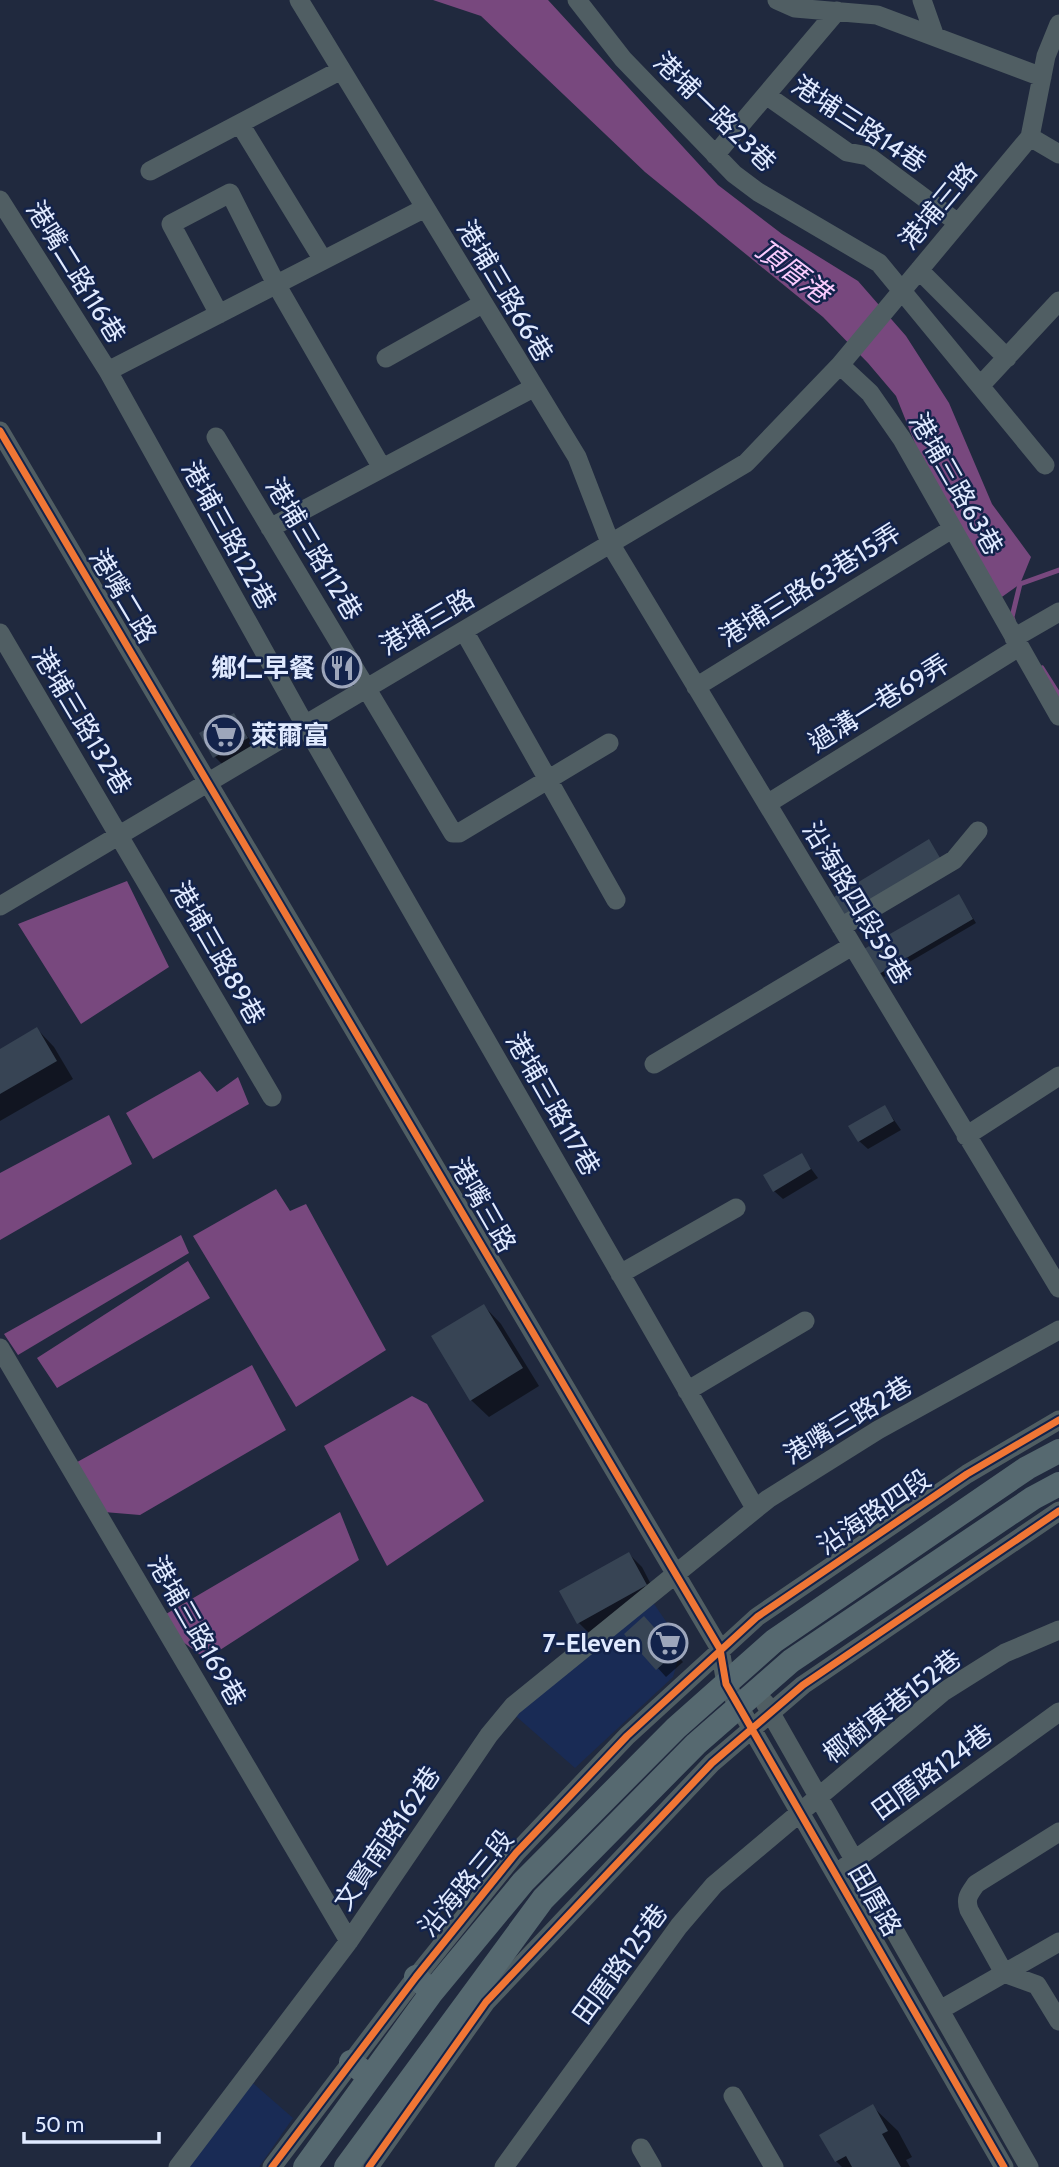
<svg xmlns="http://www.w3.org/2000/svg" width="1059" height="2167" viewBox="0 0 1059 2167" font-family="Cabin,'Noto Sans TC',sans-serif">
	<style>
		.built { fill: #192b55 }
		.water { fill: #78487e }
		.shadow { fill: #0007 }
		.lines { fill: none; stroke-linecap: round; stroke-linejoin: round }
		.stream { stroke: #78487e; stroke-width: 5 }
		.building { fill: #374454 }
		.minor { stroke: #505e63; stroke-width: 19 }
		.major { stroke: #566970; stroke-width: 24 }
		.cycleway-casing { stroke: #13234b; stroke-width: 11 }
		.cycleway { stroke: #f07635; stroke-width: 7 }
		.labels { text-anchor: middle; stroke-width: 5; stroke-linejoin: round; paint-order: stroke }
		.street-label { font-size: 26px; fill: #e0eaff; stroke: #13234b }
		.poi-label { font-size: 26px; font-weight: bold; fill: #e0eaff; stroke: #13234b; text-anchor: end }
		.water-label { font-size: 28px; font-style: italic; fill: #facbfd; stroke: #13234b }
	</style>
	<rect width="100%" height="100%" fill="#20293e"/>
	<path class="built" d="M646 1592 682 1645 673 1677 575 1768 510 1711Z
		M246 2077 293 2118 259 2167H181Z"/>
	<path class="water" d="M433 0H548L718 185 782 234 858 281 906 336 949 403 992 504 1031 557 1020 584 999 599 942 511 896 396 868 363 823 317 645 172 481 16Z
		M127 881 169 967 81 1024 18 924Z
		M200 1071 217 1092 238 1077 249 1104 153 1159 126 1113Z
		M109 1115 132 1164 0 1240V1173Z
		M276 1189 290 1211 306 1204 386 1350 296 1407 193 1236Z
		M181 1235 189 1253 18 1355 4 1334Z
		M188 1261 210 1298 57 1388 37 1358Z
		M252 1365 286 1430 140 1515 104 1512 70 1466Z
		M412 1396 427 1404 484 1501 387 1566 324 1446Z
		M340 1512 359 1560 206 1659 183 1642 166 1614Z"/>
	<path class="shadow" d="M233 715 255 747 223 765 215 757Z
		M959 896 976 923 884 977 880 973Z
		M37 1029 54 1047 73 1079 0 1121V1051Z
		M885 1107 901 1130 868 1149 859 1141Z
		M801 1155 818 1178 783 1199 774 1191Z
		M484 1306 501 1324 539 1386 489 1417 471 1400Z
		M629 1554 642 1567 658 1598 591 1635 578 1622Z
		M652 1627 683 1662 666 1677 627 1634Z
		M872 2106 898 2131 912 2157 906 2160 910 2167H842L836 2161Z"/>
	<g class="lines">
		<path class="stream" d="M1013 620 1012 617 1020 584 1059 570
			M1042 668 1059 695"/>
	</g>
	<path class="building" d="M234 713 248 738 213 758 199 733Z
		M929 839 943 863 847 920 834 897Z
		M959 894 973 919 879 974 864 949Z
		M37 1027 57 1061 0 1094V1049Z
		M885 1105 894 1121 858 1142 848 1126Z
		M802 1153 811 1169 773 1192 763 1175Z
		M484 1304 523 1368 470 1401 431 1336Z
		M629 1552 647 1585 577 1624 559 1591Z
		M644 1616 676 1652 656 1670 624 1634Z
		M873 2104 888 2131 882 2134 901 2167H852L846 2156 835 2162 819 2135Z"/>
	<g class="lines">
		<path class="minor" d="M299 0 577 457 611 545 1059 1288
			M577 0 623 59 734 174 758 192 879 263 1045 465
			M777 0 795 8 877 15 1042 77
			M922 0 935 37
			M766 95 847 152 868 156 958 223
			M240 124 323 260
			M1030 137 1059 154
			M715 155 837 11
			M150 171 341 70
			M0 200 108 371 305 725 755 1508
			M919 270 1007 358
			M219 314 171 224 230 193 276 284 382 468
			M386 358 482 304
			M840 365 870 393 902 439 1059 716
			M108 371 425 208
			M980 386 1059 301
			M0 431 720 1649 726 1684 1004 2167
			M216 437 453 833H459L609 743
			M270 528 533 388
			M464 631 616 900
			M0 633 272 1097
			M1014 638 1059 612
			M696 687 952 529
			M767 804 1019 647
			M0 906 746 463 840 365 1030 137 1046 56 1059 24
			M841 927 954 860 978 831
			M654 1064 852 946
			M966 1136 1059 1076
			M620 1274 736 1208
			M0 1348 349 1941
			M687 1391 805 1321
			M765 1703 1029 2167
			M845 1867 1059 1712
			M1004 1973 969 1910C965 1898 969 1894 976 1884L1059 1832
			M1004 1973 1037 1985 1059 2021
			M940 2010 1059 1942
			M733 2096 774 2167
			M641 2148 652 2167
			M178 2167 349 1941 489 1735 513 1706 768 1499 878 1430 1059 1330
			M272 2167 416 1977 516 1853 627 1736 757 1617 967 1474 1059 1420
			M369 2167 486 2002 712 1763 803 1685 1059 1511
			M504 2167 679 1926 714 1885 943 1692 1005 1653 1059 1630"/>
		<path class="major" d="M416 1977 432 1992
			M351 2062 370 2077
			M305 2167 432 1992 523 1882 676 1728 774 1641 1027 1468 1059 1451
			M346 2167 543 1899 696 1744 791 1661 1033 1498 1059 1484"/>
		<defs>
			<path id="cycleway" d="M0 431 720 1649 726 1684 1004 2167
				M272 2167 416 1977 516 1853 627 1736 757 1617 967 1474 1059 1420
				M369 2167 486 2002 712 1763 803 1685 1059 1511"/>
		</defs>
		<use href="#cycleway" class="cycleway-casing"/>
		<use href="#cycleway" class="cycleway"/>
	</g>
	<defs>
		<symbol id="restaurant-ring" viewBox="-11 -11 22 22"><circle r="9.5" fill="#13234b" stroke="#9da6bb" stroke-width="1.5"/><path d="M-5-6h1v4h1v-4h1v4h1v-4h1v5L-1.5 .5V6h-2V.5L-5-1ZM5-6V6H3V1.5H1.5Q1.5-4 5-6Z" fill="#9da6bb"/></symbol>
		<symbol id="supermarket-ring" viewBox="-11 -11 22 22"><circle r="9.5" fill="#13234b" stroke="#9da6bb" stroke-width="1.5"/><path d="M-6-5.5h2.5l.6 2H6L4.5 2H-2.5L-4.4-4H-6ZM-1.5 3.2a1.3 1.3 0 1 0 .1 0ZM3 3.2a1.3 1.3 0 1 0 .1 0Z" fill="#9da6bb"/></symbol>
	</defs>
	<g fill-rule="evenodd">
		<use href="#restaurant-ring" x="320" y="646" width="44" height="44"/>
		<use href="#supermarket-ring" x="202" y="713" width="44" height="44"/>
		<use href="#supermarket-ring" x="646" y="1621" width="44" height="44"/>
	</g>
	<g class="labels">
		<g class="street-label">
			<text transform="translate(715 112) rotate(44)" y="9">港埔一路23巷</text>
			<text transform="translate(859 124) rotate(33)" y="9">港埔三路14巷</text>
			<text transform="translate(938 206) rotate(-50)" y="9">港埔三路</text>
			<text transform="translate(76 272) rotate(58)" y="9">港嘴二路116巷</text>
			<text transform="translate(505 291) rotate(59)" y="9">港埔三路66巷</text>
			<text transform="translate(956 484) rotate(60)" y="9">港埔三路63巷</text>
			<text transform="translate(229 535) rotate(61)" y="9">港埔三路122巷</text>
			<text transform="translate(314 549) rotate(59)" y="9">港埔三路112巷</text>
			<text transform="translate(810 585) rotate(-32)" y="9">港埔三路63巷15弄</text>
			<text transform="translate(123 596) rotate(59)" y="9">港嘴二路</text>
			<text transform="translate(427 622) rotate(-30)" y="9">港埔三路</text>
			<text transform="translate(879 703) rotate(-32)" y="9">過溝一巷69弄</text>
			<text transform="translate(82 721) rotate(59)" y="9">港埔三路132巷</text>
			<text transform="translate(857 903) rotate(59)" y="9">沿海路四段59巷</text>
			<text transform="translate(218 953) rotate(60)" y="9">港埔三路89巷</text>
			<text transform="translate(553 1104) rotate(60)" y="9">港埔三路117巷</text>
			<text transform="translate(483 1205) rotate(60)" y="9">港嘴三路</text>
			<text transform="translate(848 1420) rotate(-31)" y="9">港嘴三路2巷</text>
			<text transform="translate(874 1512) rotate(-34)" y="9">沿海路四段</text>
			<text transform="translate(197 1631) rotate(60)" y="9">港埔三路169巷</text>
			<text transform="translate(892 1706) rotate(-38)" y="9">椰樹東巷152巷</text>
			<text transform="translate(932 1772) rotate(-36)" y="9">田厝路124巷</text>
			<text transform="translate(387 1838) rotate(-56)" y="9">文賢南路162巷</text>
			<text transform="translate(466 1883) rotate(-50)" y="9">沿海路三段</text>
			<text transform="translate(875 1900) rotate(60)" y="9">田厝路</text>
			<text transform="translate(620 1964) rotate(-54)" y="9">田厝路125巷</text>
		</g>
		<g class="poi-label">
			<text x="315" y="677">鄉仁早餐</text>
			<text x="251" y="744" text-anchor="start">萊爾富</text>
			<text x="641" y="1652">7-Eleven</text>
		</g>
		<g class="water-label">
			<text transform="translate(793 271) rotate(37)" y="10">頂厝港</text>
		</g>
	</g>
	<path d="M24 2132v10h135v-10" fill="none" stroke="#e0eaff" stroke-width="3.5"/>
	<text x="35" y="2132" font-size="21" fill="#e0eaff" stroke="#13234b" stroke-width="5" paint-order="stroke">50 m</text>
</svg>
